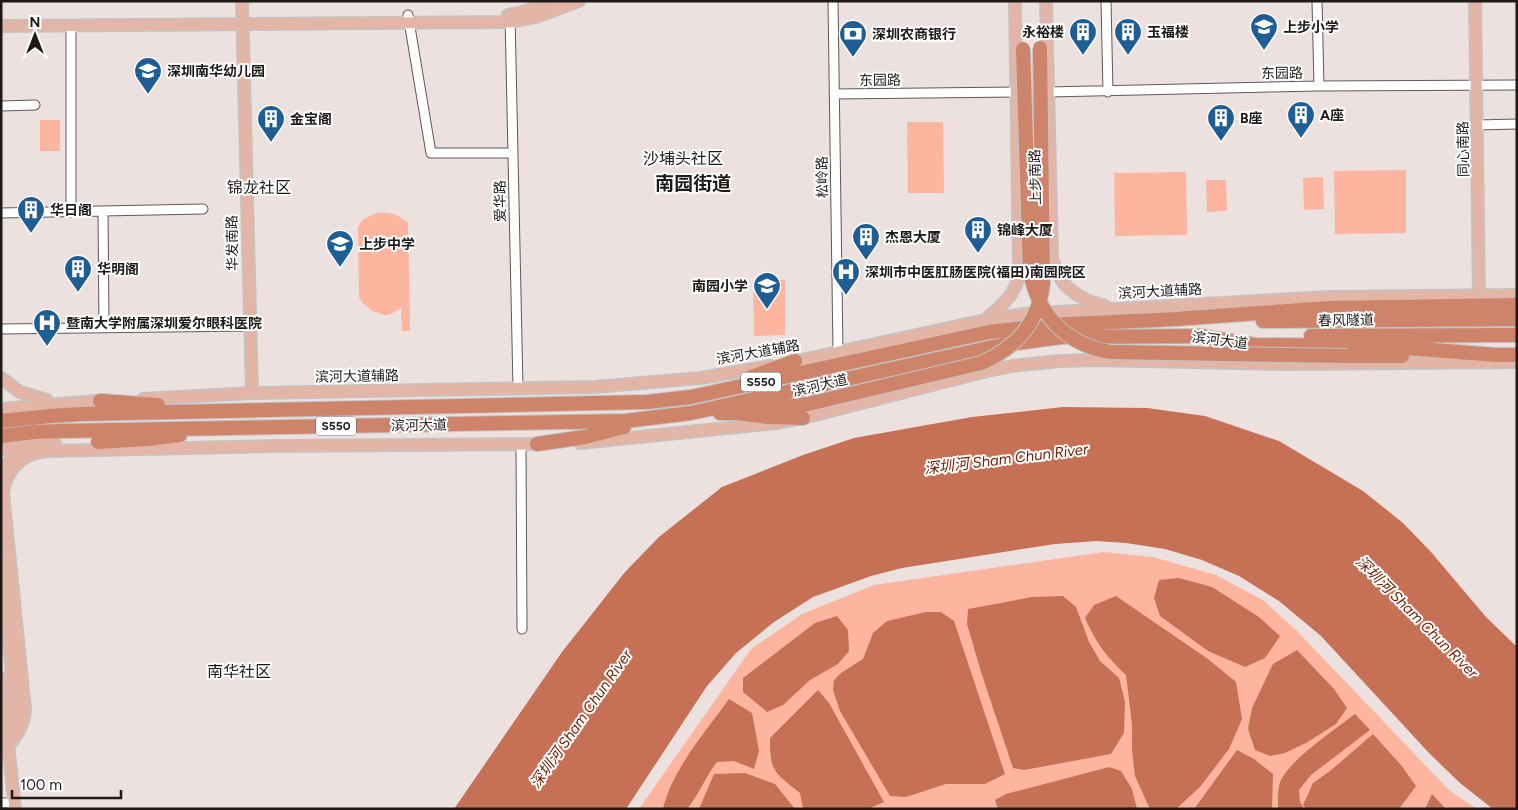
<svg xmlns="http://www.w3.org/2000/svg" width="1518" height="810" viewBox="0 0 1518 810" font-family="Figtree,'Noto Sans SC',sans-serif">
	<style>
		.green { fill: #fdb59f }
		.water { fill: #c67156 }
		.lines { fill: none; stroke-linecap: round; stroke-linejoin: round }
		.minor-casing { stroke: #615856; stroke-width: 11 }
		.major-casing { stroke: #c4c3c3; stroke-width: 14 }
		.highway-casing { stroke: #c4c3c3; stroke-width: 16 }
		.minor { stroke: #fff; stroke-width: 9 }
		.major { stroke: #e2b5a6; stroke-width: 11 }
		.highway { stroke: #ce836b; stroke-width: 14 }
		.highway-bridge-casing { stroke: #c4c3c3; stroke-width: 16; stroke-linecap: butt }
		.highway-bridge { stroke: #ce836b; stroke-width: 14 }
		.labels { text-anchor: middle; stroke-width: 4; stroke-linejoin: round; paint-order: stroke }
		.shield { fill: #fff; stroke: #615f5d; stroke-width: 1 }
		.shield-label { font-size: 12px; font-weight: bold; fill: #1d1a18 }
		.poi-label { font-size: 14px; font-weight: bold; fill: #1d1a18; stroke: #fff; text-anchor: start }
		.street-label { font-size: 14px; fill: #1d1a18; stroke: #fff }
		.water-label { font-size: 15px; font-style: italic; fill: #702205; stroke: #fff }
		.quarter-label { font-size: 16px; fill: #1d1a18; stroke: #fff }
		.district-label { font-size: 19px; font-weight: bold; fill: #1d1a18; stroke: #fff }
	</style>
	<rect width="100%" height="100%" fill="#ece1de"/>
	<path class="green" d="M40 120H60V151H40Z
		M907 122H943L944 193H908Z
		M1406 170V233L1335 234 1334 171Z
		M1186 172 1187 235 1115 236 1114 173Z
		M1323 177 1324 209 1304 210 1303 178Z
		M1206 180H1226L1227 211 1207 212Z
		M376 213C389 211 398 214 408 223L410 331H402L401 308 391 314 385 315 372 311 362 302 359 297 358 227 362 220Z
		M753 280H785V335L754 336Z
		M1104 552 1153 557 1216 575 1263 600 1297 631 1450 791 1477 809H639L751 649 802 614 874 585Z"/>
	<path class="water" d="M1063 407 1147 408 1205 416 1279 441 1363 491 1403 523 1431 552 1486 617 1517 647V809H1493L1460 783 1429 753 1321 636 1279 601 1239 576 1202 560 1165 549 1126 543 1096 541 1055 544 902 568 871 576 813 597 774 622 736 653 707 686 626 809H454L562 652 625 572 659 537 722 487 803 455 854 438 972 417Z
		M1179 578 1212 587 1259 617 1280 636 1265 658 1245 667 1208 651 1160 616 1154 598 1159 580Z
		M1063 596 1076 607 1089 642 1100 661 1119 678 1125 702 1124 733 1111 754 1024 770 1013 768 981 672 967 624 968 609 1032 597Z
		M1116 596 1208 659 1236 682 1242 719 1229 749 1200 787 1176 809H1151L1149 807 1135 776 1132 751V724L1126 675C1105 655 1097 644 1085 618L1094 605Z
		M926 612H941L954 621 1005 774 985 784H946L906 797 890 796 840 711 833 690 834 680 841 673 863 659 873 633 887 621Z
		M837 616 848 630 849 651 838 664 810 680 783 705 767 712 743 692V678L815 623Z
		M1297 650 1334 689 1347 708 1336 724 1306 743 1285 753 1270 756 1255 750 1248 729 1252 708 1273 664Z
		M818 690 829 703 884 802 868 809H803L800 793C774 772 770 772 770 738Z
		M729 699 752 713 759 751 754 769 734 761 717 762C705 777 699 795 687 809H663C672 770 706 731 729 699Z
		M1355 714 1370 730 1311 775 1299 790 1300 802 1304 809H1278C1278 799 1277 787 1282 778 1296 755 1333 731 1355 714Z
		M1373 734 1401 765 1416 786 1399 809H1306L1303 805 1313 783 1330 771Z
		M1237 750 1254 759 1273 774 1272 809H1194Z
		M1109 767 1121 771 1132 789 1137 809H998L995 800 1006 794Z
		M745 773 775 784 795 809H699L714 774Z
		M1432 794 1446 809H1425Z"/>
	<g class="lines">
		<defs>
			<path id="minor" d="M833 1 838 352
				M1106 1 1108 92
				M1317 1 1319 86
				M408 15 431 153H513
				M510 15 518 388
				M71 25V212
				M1048 92 1319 86 1517 85
				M834 94 1017 92
				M1 106 35 105
				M1477 125 1517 124
				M103 211 104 327
				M1 213 203 209
				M1 329 250 326
				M521 445 522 629
				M1 803H6"/>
			<path id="major" d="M242 1 252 393
				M1046 1 1052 257C1058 286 1077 299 1105 306
				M1475 1 1479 296
				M508 15 523 12 552 1
				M1 26 510 22 536 17 579 1
				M985 320C1000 307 1016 295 1019 274L1015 1
				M788 363 985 320 1023 314 1330 297 1517 295
				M1 378 20 392 47 400
				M143 399 252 393 594 387 701 378 770 366
				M1 409 107 400
				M580 443 776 423 803 418 987 371 1012 366 1060 361 1096 360 1285 364 1517 362
				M1 449 55 443
				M1 471 15 455
				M1 564 15 703 14 721 10 739
				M1 678 15 809
				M8 746C18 735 24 724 25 709L3 493C6 469 24 452 48 451L275 446 545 444"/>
			<path id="highway" d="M1263 321 1517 319
				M1311 336 1517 335
				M1347 356H1402
				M751 377 795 361
				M100 401 158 405
				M750 411 808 404
				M720 413H737L768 417 803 418
				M1 421 50 416 81 414 647 402 691 397 989 332 1049 325 1176 319 1328 308 1517 305
				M1 436 35 432 63 431 625 421 691 413 1002 345 1061 337 1200 336 1255 345 1382 346 1496 355H1517
				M98 442 147 439 180 435
				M537 444 585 437 624 427"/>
		</defs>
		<use href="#minor" class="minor-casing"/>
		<use href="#major" class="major-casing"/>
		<use href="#highway" class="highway-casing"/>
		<use href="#minor" class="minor"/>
		<use href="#major" class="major"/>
		<use href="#highway" class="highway"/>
		<defs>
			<path id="highway-bridge" d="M1023 49 1030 271C1038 315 1065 344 1110 352L1347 356
				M808 404 981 363C1016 348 1039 322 1043 283L1040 48"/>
		</defs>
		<use href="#highway-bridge" class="highway-bridge-casing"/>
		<use href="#highway-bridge" class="highway-bridge"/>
	</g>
	<defs>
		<symbol id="school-pin" viewBox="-11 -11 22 30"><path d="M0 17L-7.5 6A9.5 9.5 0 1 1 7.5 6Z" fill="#1f5e94" stroke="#fff"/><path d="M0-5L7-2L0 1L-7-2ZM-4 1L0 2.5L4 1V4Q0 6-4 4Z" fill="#fff"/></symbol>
		<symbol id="building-pin" viewBox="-11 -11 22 30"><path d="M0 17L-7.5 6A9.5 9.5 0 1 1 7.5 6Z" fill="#1f5e94" stroke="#fff"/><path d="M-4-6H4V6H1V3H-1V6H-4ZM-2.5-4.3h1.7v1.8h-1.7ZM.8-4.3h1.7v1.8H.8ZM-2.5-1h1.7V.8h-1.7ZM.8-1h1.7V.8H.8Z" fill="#fff"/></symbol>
		<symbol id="bank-pin" viewBox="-11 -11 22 30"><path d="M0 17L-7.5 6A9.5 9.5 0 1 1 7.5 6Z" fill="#1f5e94" stroke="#fff"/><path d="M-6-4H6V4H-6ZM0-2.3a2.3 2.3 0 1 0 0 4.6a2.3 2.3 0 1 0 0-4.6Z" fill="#fff"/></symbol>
		<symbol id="hospital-pin" viewBox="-11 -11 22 30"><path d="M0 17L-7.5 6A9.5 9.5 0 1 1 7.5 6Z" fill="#1f5e94" stroke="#fff"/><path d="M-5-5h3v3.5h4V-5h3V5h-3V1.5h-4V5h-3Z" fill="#fff"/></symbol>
	</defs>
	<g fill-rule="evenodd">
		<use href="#school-pin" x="1248" y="11" width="32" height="43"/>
		<use href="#building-pin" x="1067" y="16" width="32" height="43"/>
		<use href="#building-pin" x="1112" y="16" width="32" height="43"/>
		<use href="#bank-pin" x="837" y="18" width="32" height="43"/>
		<use href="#school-pin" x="132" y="55" width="32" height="43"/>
		<use href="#building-pin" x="1285" y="99" width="32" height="43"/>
		<use href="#building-pin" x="1205" y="102" width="32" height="43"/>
		<use href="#building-pin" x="255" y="103" width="32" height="43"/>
		<use href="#building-pin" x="15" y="194" width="32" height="43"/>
		<use href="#building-pin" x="962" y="214" width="32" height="43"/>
		<use href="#building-pin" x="850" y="221" width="32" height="43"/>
		<use href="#school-pin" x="324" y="228" width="32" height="43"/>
		<use href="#building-pin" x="62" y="253" width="32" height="43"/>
		<use href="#hospital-pin" x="830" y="256" width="32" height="43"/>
		<use href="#school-pin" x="751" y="270" width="32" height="43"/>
		<use href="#hospital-pin" x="31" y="307" width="32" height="43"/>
	</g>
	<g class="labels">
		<g class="shield">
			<rect x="741" y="372.5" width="40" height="19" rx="4"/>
			<rect x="316" y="416.5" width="40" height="19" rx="4"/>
		</g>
		<g class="shield-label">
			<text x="761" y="386">S550</text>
			<text x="336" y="430">S550</text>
		</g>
		<g class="poi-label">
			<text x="1283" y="32">上步小学</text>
			<text x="1064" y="37" text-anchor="end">永裕楼</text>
			<text x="1147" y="37">玉福楼</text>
			<text x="872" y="39">深圳农商银行</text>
			<text x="167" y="76">深圳南华幼儿园</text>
			<text x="1320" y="120">A座</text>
			<text x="1240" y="123">B座</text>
			<text x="290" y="124">金宝阁</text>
			<text x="50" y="215">华日阁</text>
			<text x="997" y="235">锦峰大厦</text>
			<text x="885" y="242">杰恩大厦</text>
			<text x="359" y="249">上步中学</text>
			<text x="97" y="274">华明阁</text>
			<text x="865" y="277">深圳市中医肛肠医院(福田)南园院区</text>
			<text x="748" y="291" text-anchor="end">南园小学</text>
			<text x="66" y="328">暨南大学附属深圳爱尔眼科医院</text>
		</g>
		<g class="street-label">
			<text transform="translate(1282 73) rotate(-1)" y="5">东园路</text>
			<text transform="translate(880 80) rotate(-1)" y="5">东园路</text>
			<text transform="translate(1463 149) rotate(-91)" y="5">同心南路</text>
			<text transform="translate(822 177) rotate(-91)" y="5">松岭路</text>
			<text transform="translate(1035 177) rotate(-91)" y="5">上步南路</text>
			<text transform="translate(500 201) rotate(-91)" y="5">爱华路</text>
			<text transform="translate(232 243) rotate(-91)" y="5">华发南路</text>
			<text transform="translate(1160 291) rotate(-3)" y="5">滨河大道辅路</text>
			<text transform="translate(1346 320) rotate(-1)" y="5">春风隧道</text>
			<text transform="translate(1220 340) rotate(7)" y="5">滨河大道</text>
			<text transform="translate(758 352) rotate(-10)" y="5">滨河大道辅路</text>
			<text transform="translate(357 376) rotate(-1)" y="5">滨河大道辅路</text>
			<text transform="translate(820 385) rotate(-13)" y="5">滨河大道</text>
			<text transform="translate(419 425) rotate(-1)" y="5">滨河大道</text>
		</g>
		<g class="water-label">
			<text transform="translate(1006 459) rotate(-7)" y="5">深圳河 Sham Chun River</text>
			<text transform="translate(1417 617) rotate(45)" y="5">深圳河 Sham Chun River</text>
			<text transform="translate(581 719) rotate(-55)" y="5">深圳河 Sham Chun River</text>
		</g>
		<g class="quarter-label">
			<text x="683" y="164">沙埔头社区</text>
			<text x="259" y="193">锦龙社区</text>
			<text x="239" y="677">南华社区</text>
		</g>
		<g class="district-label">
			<text x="693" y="190">南园街道</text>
		</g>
	</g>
	<rect width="1518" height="810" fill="none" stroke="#1d1a18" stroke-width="5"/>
	<g transform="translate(35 35)" stroke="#ffffff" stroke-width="4" paint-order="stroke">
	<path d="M0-4L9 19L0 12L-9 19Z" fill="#1d1a18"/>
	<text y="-8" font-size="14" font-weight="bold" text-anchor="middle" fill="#1d1a18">N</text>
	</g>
	<path d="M12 790v8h109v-8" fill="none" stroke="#1d1a18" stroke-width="2.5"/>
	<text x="20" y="790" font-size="15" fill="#1d1a18" stroke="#ffffff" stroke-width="4" paint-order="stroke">100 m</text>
</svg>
